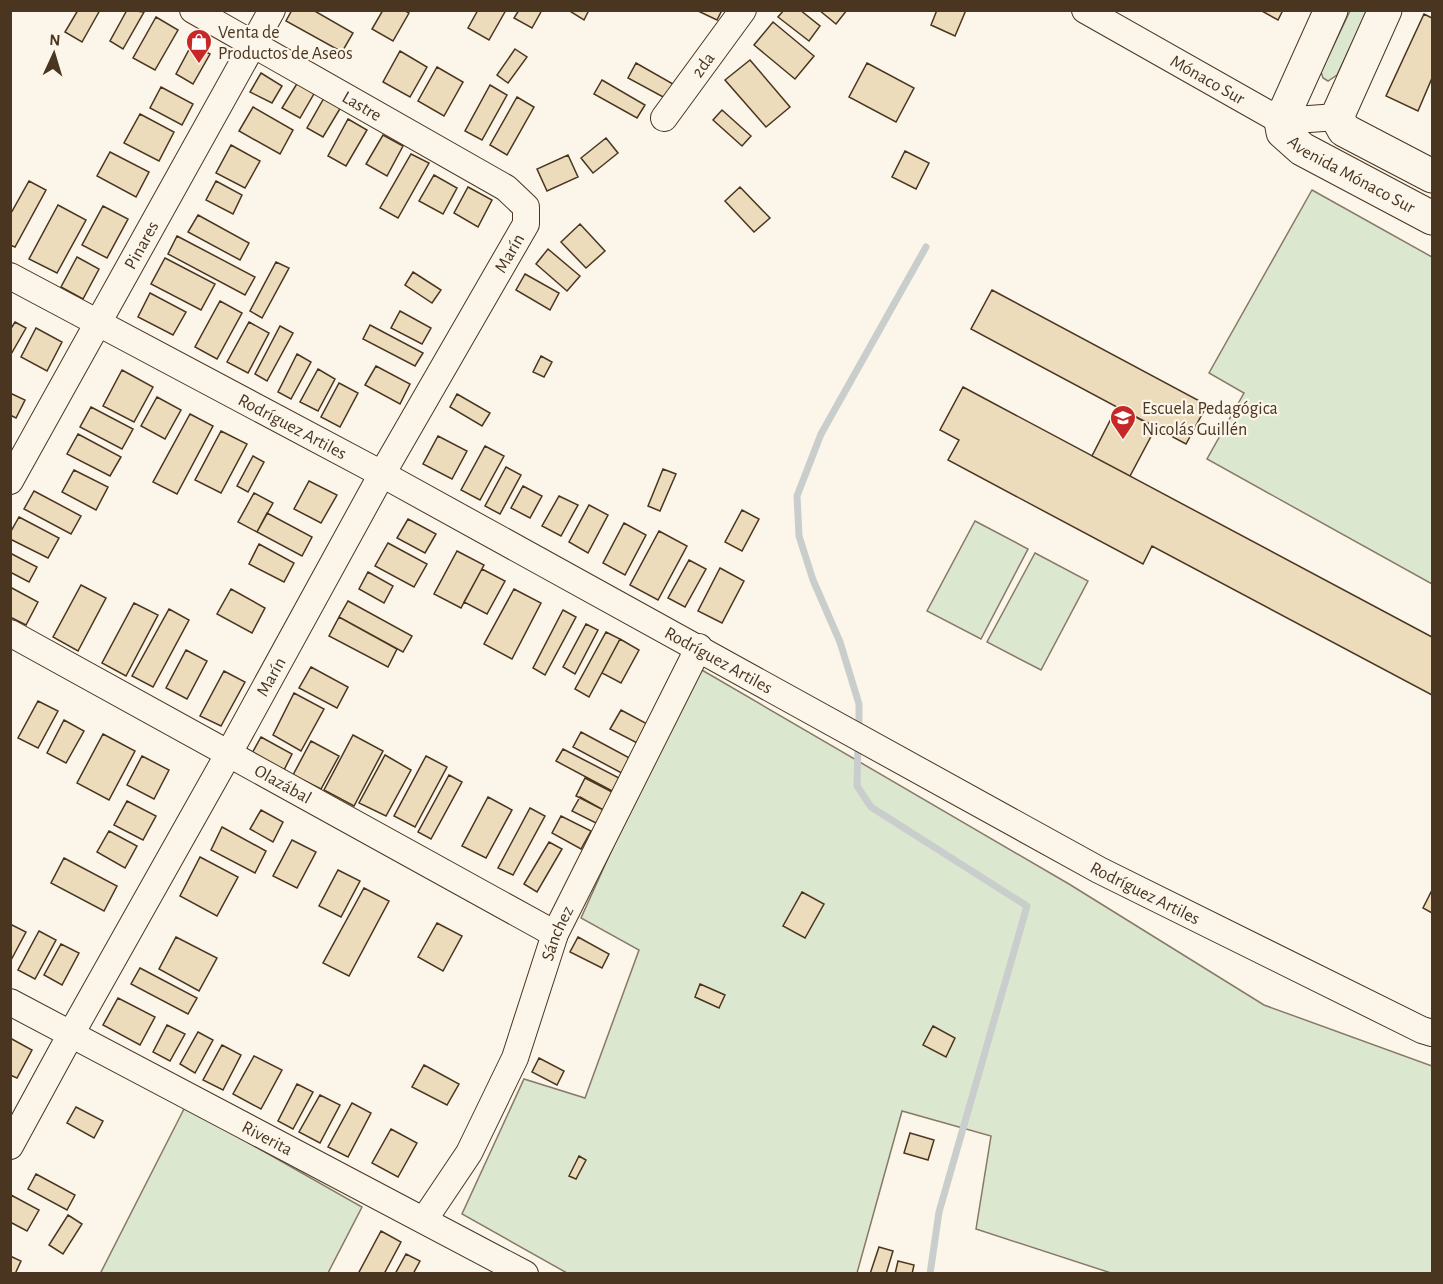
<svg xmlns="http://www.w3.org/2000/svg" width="1443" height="1284" viewBox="0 0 1443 1284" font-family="'Alegreya Sans',sans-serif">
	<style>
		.green { fill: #dce7d0; stroke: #887966; stroke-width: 1.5 }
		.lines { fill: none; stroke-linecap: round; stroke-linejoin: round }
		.stream { stroke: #c9cecd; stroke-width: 7 }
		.building { fill: #ecdcbc; stroke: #4a3520; stroke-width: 1.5 }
		.minor-casing { stroke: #4a3520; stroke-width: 28 }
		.major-casing { stroke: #4a3520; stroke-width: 35 }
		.minor { stroke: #fbf6e9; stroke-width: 26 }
		.major { stroke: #fbf6e9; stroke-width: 33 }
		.labels { text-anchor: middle; stroke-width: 4.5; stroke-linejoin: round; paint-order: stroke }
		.poi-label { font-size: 18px; fill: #4a3520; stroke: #fbf6e9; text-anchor: start }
		.street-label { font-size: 18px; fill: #4a3520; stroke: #fbf6e9 }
	</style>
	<rect width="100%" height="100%" fill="#fbf6e9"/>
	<path class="green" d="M1350 11H1367L1337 75 1328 81 1323 78 1321 72Z
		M1312 190 1432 257V584L1207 459 1244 393 1209 373Z
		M975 521 1028 549 981 639 927 611Z
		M1035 553 1088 581 1041 670 987 642Z
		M695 666 1069 884 1264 1005 1432 1066V1273H1111L976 1229 991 1136 902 1111 857 1273H567L462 1214 524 1079 585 1098 639 950 581 918Z
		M185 1107 362 1207 328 1273 100 1274Z"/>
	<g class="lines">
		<path class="stream" d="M859 732V704L840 642 813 580 799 536 797 496 821 434 926 247
			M858 743 857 786 871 807 1027 906 939 1212 930 1274"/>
	</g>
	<path class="building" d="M78 10H100L82 42 65 32Z
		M127 10 144 12 123 49 110 41Z
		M292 10H313L353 33 342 52 286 21Z
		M383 10H404L409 13 393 41 372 29Z
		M478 10H506L489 40 468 28Z
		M519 10H542L532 28 514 18Z
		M568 10H589L584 20Z
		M696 10H722L717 20Z
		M784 10H800L820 26 809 41 778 17Z
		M819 10H847L836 24Z
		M937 10H966L955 36 931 25Z
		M1260 10H1283L1278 20Z
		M1424 14 1432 18V78L1418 111 1386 96Z
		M156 17 178 30 155 70 133 58Z
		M773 22 814 56 795 79 754 45Z
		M192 44 210 54 193 84 176 74Z
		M515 49 527 57 508 83 497 75Z
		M400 51 427 67 410 97 383 82Z
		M750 60 790 107 766 127 725 80Z
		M636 63 673 84 665 98 628 78Z
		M867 63 914 88 896 122 849 97Z
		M437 67 463 82 444 116 418 101Z
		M261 73 282 86 272 103 250 92Z
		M602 80 645 105 637 118 594 94Z
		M298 82 315 92 300 118 282 108Z
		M490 85 507 95 482 140 465 131Z
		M161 87 193 104 182 125 150 108Z
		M517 97 534 107 507 155 490 145Z
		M324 98 341 107 323 137 307 128Z
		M253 107 293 130 280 154 239 131Z
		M722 110 751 136 742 146 713 120Z
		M140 114 174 132 159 161 124 143Z
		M348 119 367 130 346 166 328 156Z
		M383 135 403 146 387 176 366 164Z
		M606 138 618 153 593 173 581 158Z
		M231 145 260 161 245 188 216 173Z
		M905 151 929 163 916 189 892 177Z
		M110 152 149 172 136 197 97 176Z
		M411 154 429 163 398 218 380 208Z
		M568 155 578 177 547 191 537 169Z
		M434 175 457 188 443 214 419 201Z
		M29 181 46 190 15 247 10 245V215Z
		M216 181 242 195 233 214 206 200Z
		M468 187 492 200 478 227 454 213Z
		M740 187 770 218 754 232 725 201Z
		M58 205 86 220 57 273 29 259Z
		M103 206 128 219 107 258 82 245Z
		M198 215 249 243 240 260 188 232Z
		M580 224 605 251 586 268 561 242Z
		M177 236 255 277 245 295 168 254Z
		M548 249 580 276 567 291 536 264Z
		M77 257 99 269 83 299 61 287Z
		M165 258 215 284 201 310 151 284Z
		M276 262 289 268 262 318 250 311Z
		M413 272 441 290 432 303 405 285Z
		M525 274 559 293 550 310 516 290Z
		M992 290 1207 405 1186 444 971 329Z
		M150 293 186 312 173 335 138 317Z
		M220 301 242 313 217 359 195 347Z
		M400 311 431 328 422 344 391 328Z
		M15 322 26 328 10 356V330Z
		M249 322 269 333 248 373 227 362Z
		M370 325 423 353 415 366 363 339Z
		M280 326 293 333 267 381 255 374Z
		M36 328 62 342 47 371 21 357Z
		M297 354 311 362 291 399 278 392Z
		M541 356 552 362 544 377 533 372Z
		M376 366 410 384 400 404 365 385Z
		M318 369 335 379 318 411 300 402Z
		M122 370 153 387 134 422 103 406Z
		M339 383 358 393 340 427 321 417Z
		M963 387 1432 637V695L1152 546 1143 564 948 460 959 440 940 430Z
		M10 393 25 400 16 418 10 415Z
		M457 394 490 413 482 426 450 407Z
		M157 397 181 410 165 439 141 426Z
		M91 407 133 429 122 449 80 427Z
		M1117 407 1156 427 1130 476 1092 456Z
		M190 414 213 426 177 494 153 482Z
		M221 431 247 444 221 493 195 480Z
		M78 434 121 457 110 476 67 454Z
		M438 436 467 451 452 479 423 464Z
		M485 446 504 456 480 500 461 490Z
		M253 456 264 462 248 492 237 486Z
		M506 467 521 475 500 514 485 506Z
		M663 469 676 474 660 511 648 506Z
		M74 470 108 487 96 510 62 492Z
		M309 481 337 495 321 523 294 509Z
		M523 486 542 496 530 518 511 508Z
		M34 491 81 516 71 534 24 509Z
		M254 493 273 503 257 532 238 522Z
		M559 496 578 505 561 536 542 526Z
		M589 505 608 515 588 553 569 542Z
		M742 510 759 519 742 551 725 542Z
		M267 513 312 537 302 556 257 532Z
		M19 517 59 538 48 558 10 539V533Z
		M408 519 436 534 425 553 397 538Z
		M624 523 646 535 625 575 603 563Z
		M659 531 687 546 658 600 630 585Z
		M388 543 427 564 414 587 375 566Z
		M259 544 294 563 284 582 249 564Z
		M457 551 484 565 461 608 434 594Z
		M10 553 37 567 29 582 10 572Z
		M689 560 706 569 685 607 668 598Z
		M720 568 744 581 722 623 698 611Z
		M482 569 505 581 487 614 464 602Z
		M368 572 393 586 384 603 359 589Z
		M81 585 106 598 78 651 53 637Z
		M10 587 38 602 26 625 10 617Z
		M231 589 265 608 252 633 217 614Z
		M514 589 541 603 512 659 484 644Z
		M348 601 412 636 403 652 339 617Z
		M134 603 158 615 126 676 102 663Z
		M169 609 189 620 153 687 132 676Z
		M563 610 576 617 545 675 533 668Z
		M339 617 397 649 388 667 329 636Z
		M586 624 598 630 575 674 563 667Z
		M606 632 620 639 589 697 575 689Z
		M620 639 639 650 621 683 602 673Z
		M186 650 207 661 187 699 166 688Z
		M311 667 348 687 337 708 299 688Z
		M224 671 245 682 221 726 200 716Z
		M294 693 324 709 301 751 273 735Z
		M38 701 58 711 38 748 18 738Z
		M621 710 651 726 641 745 610 729Z
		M64 720 84 731 66 763 47 753Z
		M581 732 637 762 629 777 573 747Z
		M103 734 135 751 109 800 77 783Z
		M353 735 383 751 354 806 324 790Z
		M261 737 292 754 283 772 251 755Z
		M311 741 339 756 321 789 293 775Z
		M563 749 621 779 614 792 556 761Z
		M385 755 411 770 386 816 359 803Z
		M142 756 169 770 154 799 127 785Z
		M426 756 447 767 415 827 394 816Z
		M449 775 462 782 431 839 418 832Z
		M585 778 618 795 609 813 576 796Z
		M488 797 512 810 486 858 462 846Z
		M580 797 609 813 602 826 572 811Z
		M127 801 156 816 143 840 114 825Z
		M530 808 545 816 513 875 498 868Z
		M261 810 283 822 273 842 250 829Z
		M561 816 591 831 581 849 552 833Z
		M222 827 266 851 255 873 211 850Z
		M109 831 137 846 125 868 97 852Z
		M292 840 316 852 297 888 273 876Z
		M549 842 562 849 537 892 524 884Z
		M200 857 238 877 217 916 180 896Z
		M64 858 117 886 104 911 51 883Z
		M338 870 360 881 341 917 319 906Z
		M364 888 389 901 349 976 323 963Z
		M1432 890V913L1423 908Z
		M802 892 824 904 805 938 783 926Z
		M437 923 462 936 443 971 418 957Z
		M10 924 26 932 10 962Z
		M39 931 56 940 35 979 18 970Z
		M176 937 217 958 199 991 159 969Z
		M578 937 609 954 602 968 570 952Z
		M61 944 79 953 62 985 44 975Z
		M140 968 197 998 188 1014 131 984Z
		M700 984 725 995 719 1008 695 997Z
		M118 998 155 1017 140 1045 103 1025Z
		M167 1025 185 1034 170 1061 153 1052Z
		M933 1026 955 1038 946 1057 923 1045Z
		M198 1032 213 1040 195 1073 180 1064Z
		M10 1038 32 1050 17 1078 10 1075Z
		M222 1045 241 1055 223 1090 203 1080Z
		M254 1056 282 1070 261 1109 233 1094Z
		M539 1058 564 1071 557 1085 532 1072Z
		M424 1065 459 1084 447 1105 412 1087Z
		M297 1084 313 1092 293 1129 278 1121Z
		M320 1095 340 1105 320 1143 299 1132Z
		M352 1103 371 1113 348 1157 328 1147Z
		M76 1107 103 1121 94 1138 67 1123Z
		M391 1129 417 1143 398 1177 372 1163Z
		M910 1133 934 1140 928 1160 904 1153Z
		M579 1156 586 1160 576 1179 569 1176Z
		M36 1174 75 1195 67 1210 28 1189Z
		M11 1195 39 1210 27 1231 10 1222Z
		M68 1215 82 1224 63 1254 49 1245Z
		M381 1231 401 1242 384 1274H358Z
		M879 1247 893 1251 886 1274H870Z
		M406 1254 420 1261 413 1274H395Z
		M10 1256 21 1261 15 1274H10Z
		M898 1261 914 1265 912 1274H895Z"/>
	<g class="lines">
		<defs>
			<g id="minor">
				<path id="s1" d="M1085 10 1281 121 1337 117"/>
				<path id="s2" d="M664 118 743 10"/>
				<path id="s3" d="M10 276 382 474 1099 870 1422 1030 1432 1033"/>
				<path id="s4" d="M10 481 272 10"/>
				<path id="s5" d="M10 633 555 934"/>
				<path id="s6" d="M10 1002 525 1274"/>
				<path id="s7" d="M10 1146 71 1034 229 753 382 474 526 224V207L506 188 193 10"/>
				<path id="s8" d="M424 1220 469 1153 515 1058 555 934 699 647"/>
			</g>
			<g id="major">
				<path id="s9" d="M1331 10 1281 121 1283 132 1302 149 1432 218"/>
				<path d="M1385 10 1337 117 1344 130 1432 176"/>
			</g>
		</defs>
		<use href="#minor" class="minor-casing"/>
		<use href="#major" class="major-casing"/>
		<use href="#minor" class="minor"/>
		<use href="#major" class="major"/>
	</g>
	<defs>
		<symbol id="shop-pin" viewBox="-11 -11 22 30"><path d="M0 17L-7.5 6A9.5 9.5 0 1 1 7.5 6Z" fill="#c62828" stroke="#fbf6e9"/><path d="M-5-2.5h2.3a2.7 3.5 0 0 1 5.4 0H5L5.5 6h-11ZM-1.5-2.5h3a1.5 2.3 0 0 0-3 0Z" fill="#fff"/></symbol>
		<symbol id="university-pin" viewBox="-11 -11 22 30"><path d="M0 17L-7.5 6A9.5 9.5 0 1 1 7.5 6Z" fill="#c62828" stroke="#fbf6e9"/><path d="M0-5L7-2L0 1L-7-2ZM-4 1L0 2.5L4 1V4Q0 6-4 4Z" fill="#fff"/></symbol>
	</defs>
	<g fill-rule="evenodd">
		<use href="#shop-pin" x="184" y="27" width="30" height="40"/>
		<use href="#university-pin" x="1108" y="403" width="30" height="40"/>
	</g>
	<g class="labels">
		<g class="poi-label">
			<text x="218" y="38">Venta de<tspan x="218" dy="21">Productos de Aseos</tspan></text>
			<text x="1142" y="414">Escuela Pedagógica<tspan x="1142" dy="21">Nicolás Guillén</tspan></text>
		</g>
		<g class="street-label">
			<text dy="6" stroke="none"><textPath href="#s2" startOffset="66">2da</textPath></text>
			<text dy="6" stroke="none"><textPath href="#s1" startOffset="141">Mónaco Sur</textPath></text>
			<text transform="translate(362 106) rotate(30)" y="6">Lastre</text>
			<text dy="6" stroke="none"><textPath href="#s9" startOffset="214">Avenida Mónaco Sur</textPath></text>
			<text dy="6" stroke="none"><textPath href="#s4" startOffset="270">Pinares</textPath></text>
			<text dy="6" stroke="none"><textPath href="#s7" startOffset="1023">Marín</textPath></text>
			<text dy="6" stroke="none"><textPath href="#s3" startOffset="320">Rodríguez Artiles</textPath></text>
			<text dy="6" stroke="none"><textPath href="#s3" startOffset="806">Rodríguez Artiles</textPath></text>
			<text dy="6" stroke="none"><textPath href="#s7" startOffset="537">Marín</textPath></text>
			<text dy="6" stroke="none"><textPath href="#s5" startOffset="312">Olazábal</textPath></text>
			<text dy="6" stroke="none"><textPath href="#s3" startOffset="1292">Rodríguez Artiles</textPath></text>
			<text dy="6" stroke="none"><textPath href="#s8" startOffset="318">Sánchez</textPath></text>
			<text dy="6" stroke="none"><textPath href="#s6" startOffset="291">Riverita</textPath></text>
		</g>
	</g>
	<rect width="1443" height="1284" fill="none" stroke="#4a3520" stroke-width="24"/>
	<g transform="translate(54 54) rotate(4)" stroke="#fbf6e9" stroke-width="4.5" paint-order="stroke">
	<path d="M0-4.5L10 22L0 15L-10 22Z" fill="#4a3520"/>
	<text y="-9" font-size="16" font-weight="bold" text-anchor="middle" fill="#4a3520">N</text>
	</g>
</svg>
